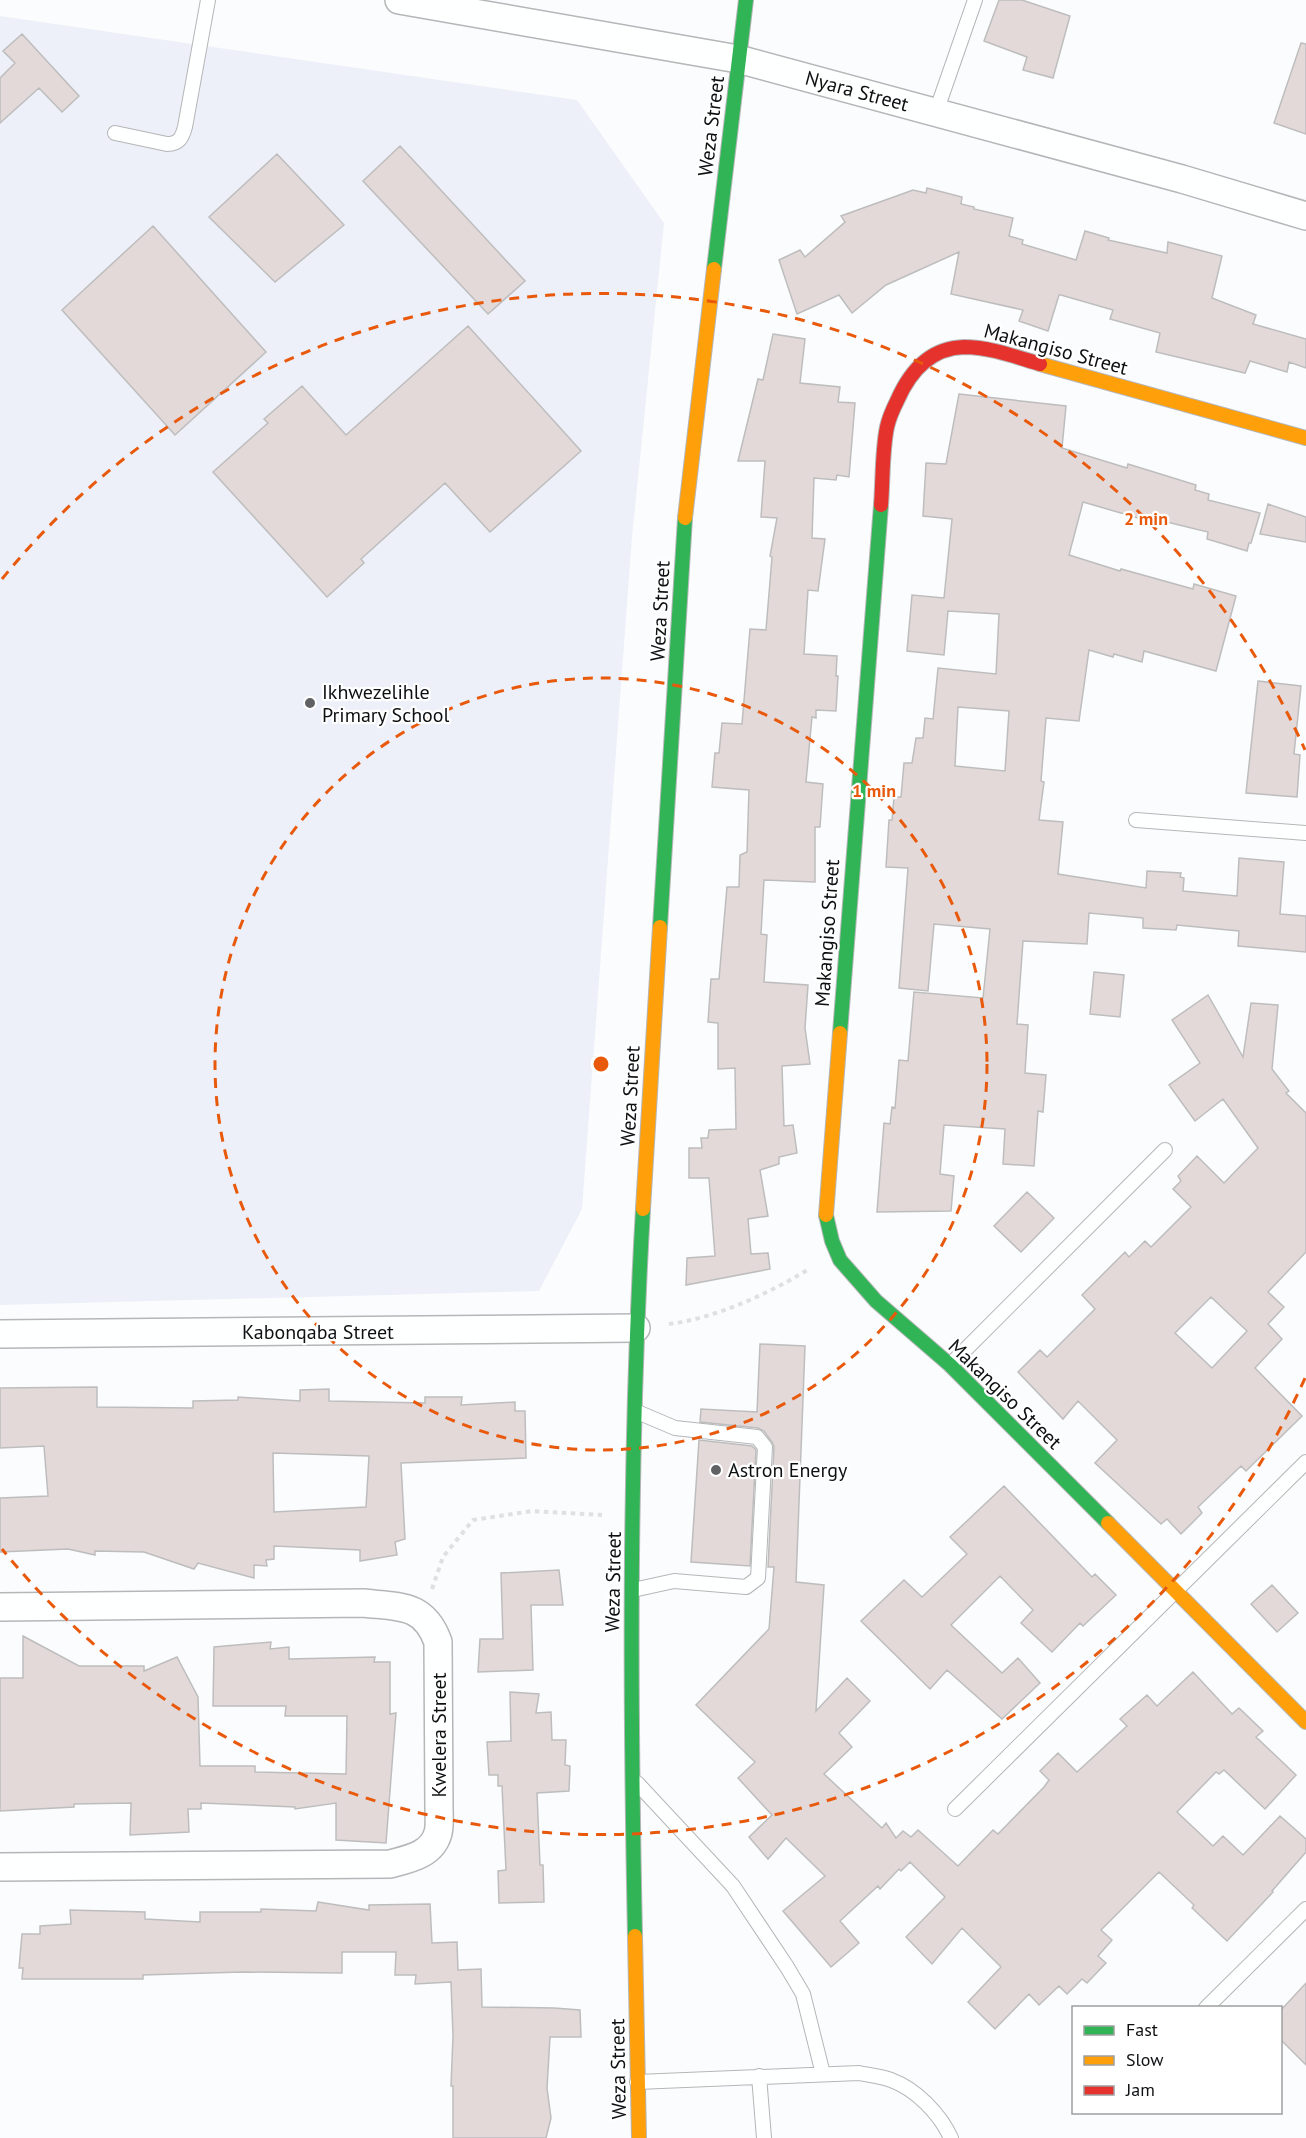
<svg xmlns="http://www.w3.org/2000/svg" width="1306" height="2138" viewBox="0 0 1306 2138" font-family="'PT Sans',sans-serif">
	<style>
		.built { fill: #edf0f8 }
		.building { fill: #e3d9d8; stroke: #bebdbe; stroke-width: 1.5; fill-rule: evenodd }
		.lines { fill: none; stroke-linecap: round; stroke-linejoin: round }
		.lane-casing { stroke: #b5b6b8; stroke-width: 16 }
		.street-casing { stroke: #b5b6b8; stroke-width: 30 }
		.fast-casing { stroke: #b5b6b8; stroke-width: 16 }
		.slow-casing { stroke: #b5b6b8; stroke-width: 16 }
		.jam-casing { stroke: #b5b6b8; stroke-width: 16 }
		.path { stroke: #e0e0e0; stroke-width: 4; stroke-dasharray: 4.5 4.5; stroke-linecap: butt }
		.lane { stroke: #feffff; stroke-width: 14 }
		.street { stroke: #feffff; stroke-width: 27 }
		.fast { stroke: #30b455; stroke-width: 14 }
		.slow { stroke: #ff9f0a; stroke-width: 14 }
		.jam { stroke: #e5322d; stroke-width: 14 }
		.ring { fill: none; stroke: #e8590c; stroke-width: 3; stroke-dasharray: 10 8 }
		.poi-dot { fill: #606264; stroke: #fff; stroke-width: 2 }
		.labels { text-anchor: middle; stroke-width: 4.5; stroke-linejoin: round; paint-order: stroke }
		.street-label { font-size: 20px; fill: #0d0f11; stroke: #fff }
		.poi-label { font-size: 20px; fill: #0d0f11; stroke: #fff; text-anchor: start }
		.centre { fill: #e8590c; stroke: #fff; stroke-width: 3 }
		.ring-label { font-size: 18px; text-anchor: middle; font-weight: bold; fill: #e8590c; stroke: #fff; stroke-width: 4.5; stroke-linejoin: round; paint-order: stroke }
	</style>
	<rect width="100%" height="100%" fill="#fbfcfe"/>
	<path class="built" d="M0 16 577 100 664 223 632 537 582 1209 539 1291 0 1305Z"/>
	<path class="building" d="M999 0H1022L1070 16 1053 78 1023 70 1027 57 984 41Z
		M22 34 79 96 62 112 39 88 0 123V78L15 63 3 51Z
		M1301 43 1306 44V134L1274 123Z
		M400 146 525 281 488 314 363 181Z
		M277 154 344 225 275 282 209 217Z
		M927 188 962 197 961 204 974 207V209L1013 218 1009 236 1023 240 1022 244 1076 260 1085 231 1109 238 1108 240 1167 253 1168 242 1222 256 1212 298 1256 315 1253 324 1306 339V368L1289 362 1287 372 1250 361 1245 373 1156 352 1160 333 1110 319 1113 310 1061 295H1059L1048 331 1019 321 1023 310 951 294 959 252 886 285 852 313 839 295 797 314 779 260 800 250 805 257 845 222 841 216 913 190 926 193Z
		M153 226 266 352 175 435 62 310Z
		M468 326 581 451 490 532 445 483 361 559 364 563 327 597 213 472 268 423 264 419 302 386 346 435Z
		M773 334 805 339 800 383 840 387 838 402 855 403 849 477 837 475 836 480 814 478 812 538 825 539 818 591 808 590 804 654 837 656 836 676H838L836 711 816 710V718L812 717 806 782 823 784 820 827H815V882L764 880 761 934 767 935 764 982 808 985 805 1028 810 1064 782 1066 784 1126 793 1125 797 1153 779 1157V1164L760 1170 768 1216 748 1219 751 1254 768 1253 770 1269 686 1285 687 1258 715 1256 709 1178H689V1148H702L701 1138H708L709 1130 736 1129 735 1068 718 1069V1023L708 1022 711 979H719L727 887H739L740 855 747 852 749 790 712 787 715 753H719L722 723 742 724 750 629 766 630 772 557 770 556 777 518 761 517 765 461H738L758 379 763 380Z
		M959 394 1066 406 1062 448 1127 468 1128 464 1196 485 1195 490 1209 494 1208 500 1260 513 1251 543H1249L1247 551 1207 539 1208 532 1146 517 1145 520 1083 502 1069 555 1120 571 1121 569 1193 589 1194 584 1236 596 1216 671 1144 651 1142 662 1114 654 1113 657 1089 650 1079 721 1046 718 1041 781 1044 782 1039 820 1063 822 1058 874 1146 888 1147 871 1181 873 1180 877 1184 878 1183 891 1237 896 1239 858 1284 862 1280 914 1306 916V952L1238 946 1239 931 1177 925 1176 930 1143 928V918L1089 913 1087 944 1023 941 1017 1024 1028 1025 1025 1073 1046 1075 1043 1112 1038 1111 1034 1166 1003 1164 1005 1129 944 1125 940 1174 954 1176 951 1211 877 1212 884 1123 890 1124 892 1107 895 1108 899 1060 908 1061 914 992 983 998 990 929 934 924 928 991 899 988 908 868 886 867 889 820H892L894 797H901L904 763H912L916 738H923L925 718 933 719 938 668 996 674 999 614 948 611 944 655 907 651 912 595 944 598 952 519 923 516 926 463 946 464ZM958 707 1009 711 1005 771 955 766Z
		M1268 504 1306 517V542L1260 534Z
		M1258 681 1301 686 1294 754 1300 755 1297 797 1246 793Z
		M1094 972 1124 975 1120 1017 1090 1014Z
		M1208 995 1243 1057 1251 1003 1278 1005 1272 1069 1289 1091 1286 1093 1306 1113V1252L1268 1292 1284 1307 1268 1324 1282 1339 1255 1368 1302 1416 1246 1471 1241 1466 1198 1507 1202 1513 1181 1534 1167 1519 1161 1524 1095 1463 1117 1440 1078 1401 1063 1419 1018 1372 1040 1350 1047 1357 1095 1309 1082 1295 1125 1252 1129 1257 1145 1241 1151 1247 1191 1207 1173 1189 1181 1181 1178 1176 1197 1156 1224 1183 1258 1148 1223 1099 1195 1121 1169 1085 1200 1063 1172 1020ZM1211 1297 1247 1331 1212 1368 1175 1333Z
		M1027 1192 1054 1218 1021 1252 994 1226Z
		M760 1344 805 1346 796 1582 824 1585 816 1711 847 1678 870 1701 839 1733 852 1747 824 1774 882 1828 886 1823 896 1838 903 1831 911 1837 918 1830 958 1866 993 1830 998 1834 1044 1787 1049 1780 1040 1771 1058 1753 1077 1772 1127 1726 1120 1719 1147 1695 1157 1706 1193 1672 1232 1714 1239 1708 1263 1731 1256 1737 1296 1775 1265 1809 1224 1770 1219 1774 1216 1772 1177 1812 1213 1846 1223 1836 1243 1855 1280 1816 1306 1839V1852L1272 1891 1273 1892 1227 1941 1192 1908 1194 1905 1159 1872 1101 1930 1112 1940 1098 1956 1106 1963 1087 1983 1082 1979 1067 1994 1059 1986 1039 2005 1029 1994 995 2029 968 2002 1001 1967 962 1928 932 1964 906 1937 945 1897 910 1862 901 1871 899 1869 880 1889 878 1886 840 1921 859 1943 831 1967 783 1911 825 1876 786 1838 768 1859 749 1837 772 1815 738 1778 755 1762 696 1705 769 1629 774 1567H768L774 1447 772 1442 764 1431 758 1428 700 1422 701 1409 757 1412Z
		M97 1387V1407L193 1408V1401L238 1400V1397L300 1401V1390L329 1389V1401L425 1403V1397H462L461 1405 515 1402V1411H525L526 1458 401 1463 405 1539 395 1542 397 1555 360 1561V1550L274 1546V1559L266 1560 267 1566 254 1565V1578L198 1563 194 1569 144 1552 95 1551V1555L68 1549 0 1552V1498L48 1496 44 1446 0 1448V1388ZM273 1453 369 1456 366 1507 274 1512Z
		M699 1440 752 1446 756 1450 750 1566 691 1562Z
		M1004 1486 1092 1577 1095 1574 1116 1595 1083 1626 1080 1623 1052 1652 1021 1623 1033 1610 1000 1576 951 1625 1002 1673 1018 1658 1040 1683 1002 1719 947 1670 930 1689 861 1621 904 1580 922 1597 967 1554 950 1537Z
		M559 1570 563 1605H531L533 1670 478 1672 480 1639H503L501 1573Z
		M1272 1585 1298 1613 1277 1632 1251 1604Z
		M23 1636 79 1666H144V1671L177 1657 198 1697 200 1766H255V1772L346 1774 347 1716H285L286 1706H213L214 1647 271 1642 270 1649 289 1647V1659L375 1657 374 1662H390V1714L396 1713 386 1843 336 1840V1803L295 1809V1807L201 1803V1809H188L189 1832 130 1835 131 1803 74 1804V1807L0 1811V1678H23Z
		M510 1692 539 1694 536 1713 551 1712 552 1740H566L565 1765 570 1766 569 1791 537 1793 540 1865H543L544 1902 499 1903 498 1871 506 1870 502 1786H498V1775H489L487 1742 511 1741Z
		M318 1902 369 1910V1905L430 1904 432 1943 457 1942 458 1970 481 1969 482 2007 554 2008 580 2010 581 2037H550L547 2088 551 2118 546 2138H453V2086H451L453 2036 451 1982 415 1984 416 1975H395L396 1952H342V1973L242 1972 143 1975V1979H22L23 1968H19L22 1934H40V1926L71 1924 70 1910 145 1912V1919L200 1922V1912H261V1909L316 1911Z
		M1306 1983V2065L1281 2040V2010Z"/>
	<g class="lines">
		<defs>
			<path id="lane" d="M936 112 975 0
				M115 133 167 144C179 144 182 138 185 127L208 0
				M1136 820 1306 833
				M950 1365 1165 1150
				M633 1590 674 1581 746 1587 758 1578 765 1447 757 1437 675 1428 635 1411
				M637 1783 733 1886 787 1967 803 1994 823 2074
				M955 1809 1306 1462
				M1206 2008 1306 1909
				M759 2076 764 2138
				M637 2082 859 2073C869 2075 881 2076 891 2080 916 2089 940 2114 951 2138"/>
			<path id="street" d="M399 0 738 59 1182 179 1306 216
				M0 1334 636 1328
				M0 1607 363 1603C399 1607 424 1603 438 1642L439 1808C439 1816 440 1826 438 1833 432 1855 409 1859 390 1864L0 1867"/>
			<path id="fast" d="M714 269 746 0
				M660 927 685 518
				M840 1033 881 505
				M826 1215 832 1241 840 1260 876 1301 950 1365 1108 1523
				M635 1936C630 1694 629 1451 643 1209"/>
			<path id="slow" d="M1040 364 1306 438
				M685 518 714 269
				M643 1209 660 927
				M826 1215 840 1033
				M1108 1523 1306 1722
				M635 1936 639 2138"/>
			<path id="jam" d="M881 505C883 479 882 451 887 427 889 418 893 409 897 401 910 371 930 348 964 347 990 347 1016 357 1040 364"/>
		</defs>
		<use href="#lane" class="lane-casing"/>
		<use href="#street" class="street-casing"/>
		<use href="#fast" class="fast-casing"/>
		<use href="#slow" class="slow-casing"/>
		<use href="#jam" class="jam-casing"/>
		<path class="path" d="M669 1324C716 1318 768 1294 809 1269
			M432 1589 443 1557 473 1520 532 1511 602 1515"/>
		<use href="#lane" class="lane"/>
		<use href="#street" class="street"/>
		<use href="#fast" class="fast"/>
		<use href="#slow" class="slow"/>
		<use href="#jam" class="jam"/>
	</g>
	<g class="ring">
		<circle cx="601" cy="1064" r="386"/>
		<path d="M1305 1378A771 771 0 0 1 2 1549M2 579A771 771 0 0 1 1305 750"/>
	</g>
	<g class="poi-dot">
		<circle cx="310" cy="703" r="6"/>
		<circle cx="716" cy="1470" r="6"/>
	</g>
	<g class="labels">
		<g class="street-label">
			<text transform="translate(857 91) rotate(15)" y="7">Nyara Street</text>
			<text transform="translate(711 126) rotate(-83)" y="7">Weza Street</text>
			<text transform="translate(1056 349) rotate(15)" y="7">Makangiso Street</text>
			<text transform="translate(660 611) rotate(-87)" y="7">Weza Street</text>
			<text transform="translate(827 933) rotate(-86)" y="7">Makangiso Street</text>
			<text transform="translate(630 1096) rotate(-87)" y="7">Weza Street</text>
			<text x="318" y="1339">Kabonqaba Street</text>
			<text transform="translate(1005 1394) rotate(44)" y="7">Makangiso Street</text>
			<text transform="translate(613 1582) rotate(-89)" y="7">Weza Street</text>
			<text transform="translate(439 1735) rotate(-90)" y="7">Kwelera Street</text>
			<text transform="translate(618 2069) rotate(-91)" y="7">Weza Street</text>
		</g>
		<g class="poi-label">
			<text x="322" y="699">Ikhwezelihle<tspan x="322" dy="23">Primary School</tspan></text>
			<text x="728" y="1477">Astron Energy</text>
		</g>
	</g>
	<circle cx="601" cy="1064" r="9" class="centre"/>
	<g class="ring-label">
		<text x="1146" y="525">2 min</text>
		<text x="874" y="797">1 min</text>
	</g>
	<rect x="1072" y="2006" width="210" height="108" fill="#ffffff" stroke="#9e9fa0" stroke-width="1.5"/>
	<rect x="1084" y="2026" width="30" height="9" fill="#30b455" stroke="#9e9fa0" stroke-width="1.5"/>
	<text x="1126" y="2036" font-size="18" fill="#0d0f11">Fast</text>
	<rect x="1084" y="2056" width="30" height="9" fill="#ff9f0a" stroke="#9e9fa0" stroke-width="1.5"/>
	<text x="1126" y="2066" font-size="18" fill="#0d0f11">Slow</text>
	<rect x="1084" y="2086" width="30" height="9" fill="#e5322d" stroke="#9e9fa0" stroke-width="1.5"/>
	<text x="1126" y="2096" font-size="18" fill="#0d0f11">Jam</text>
</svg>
